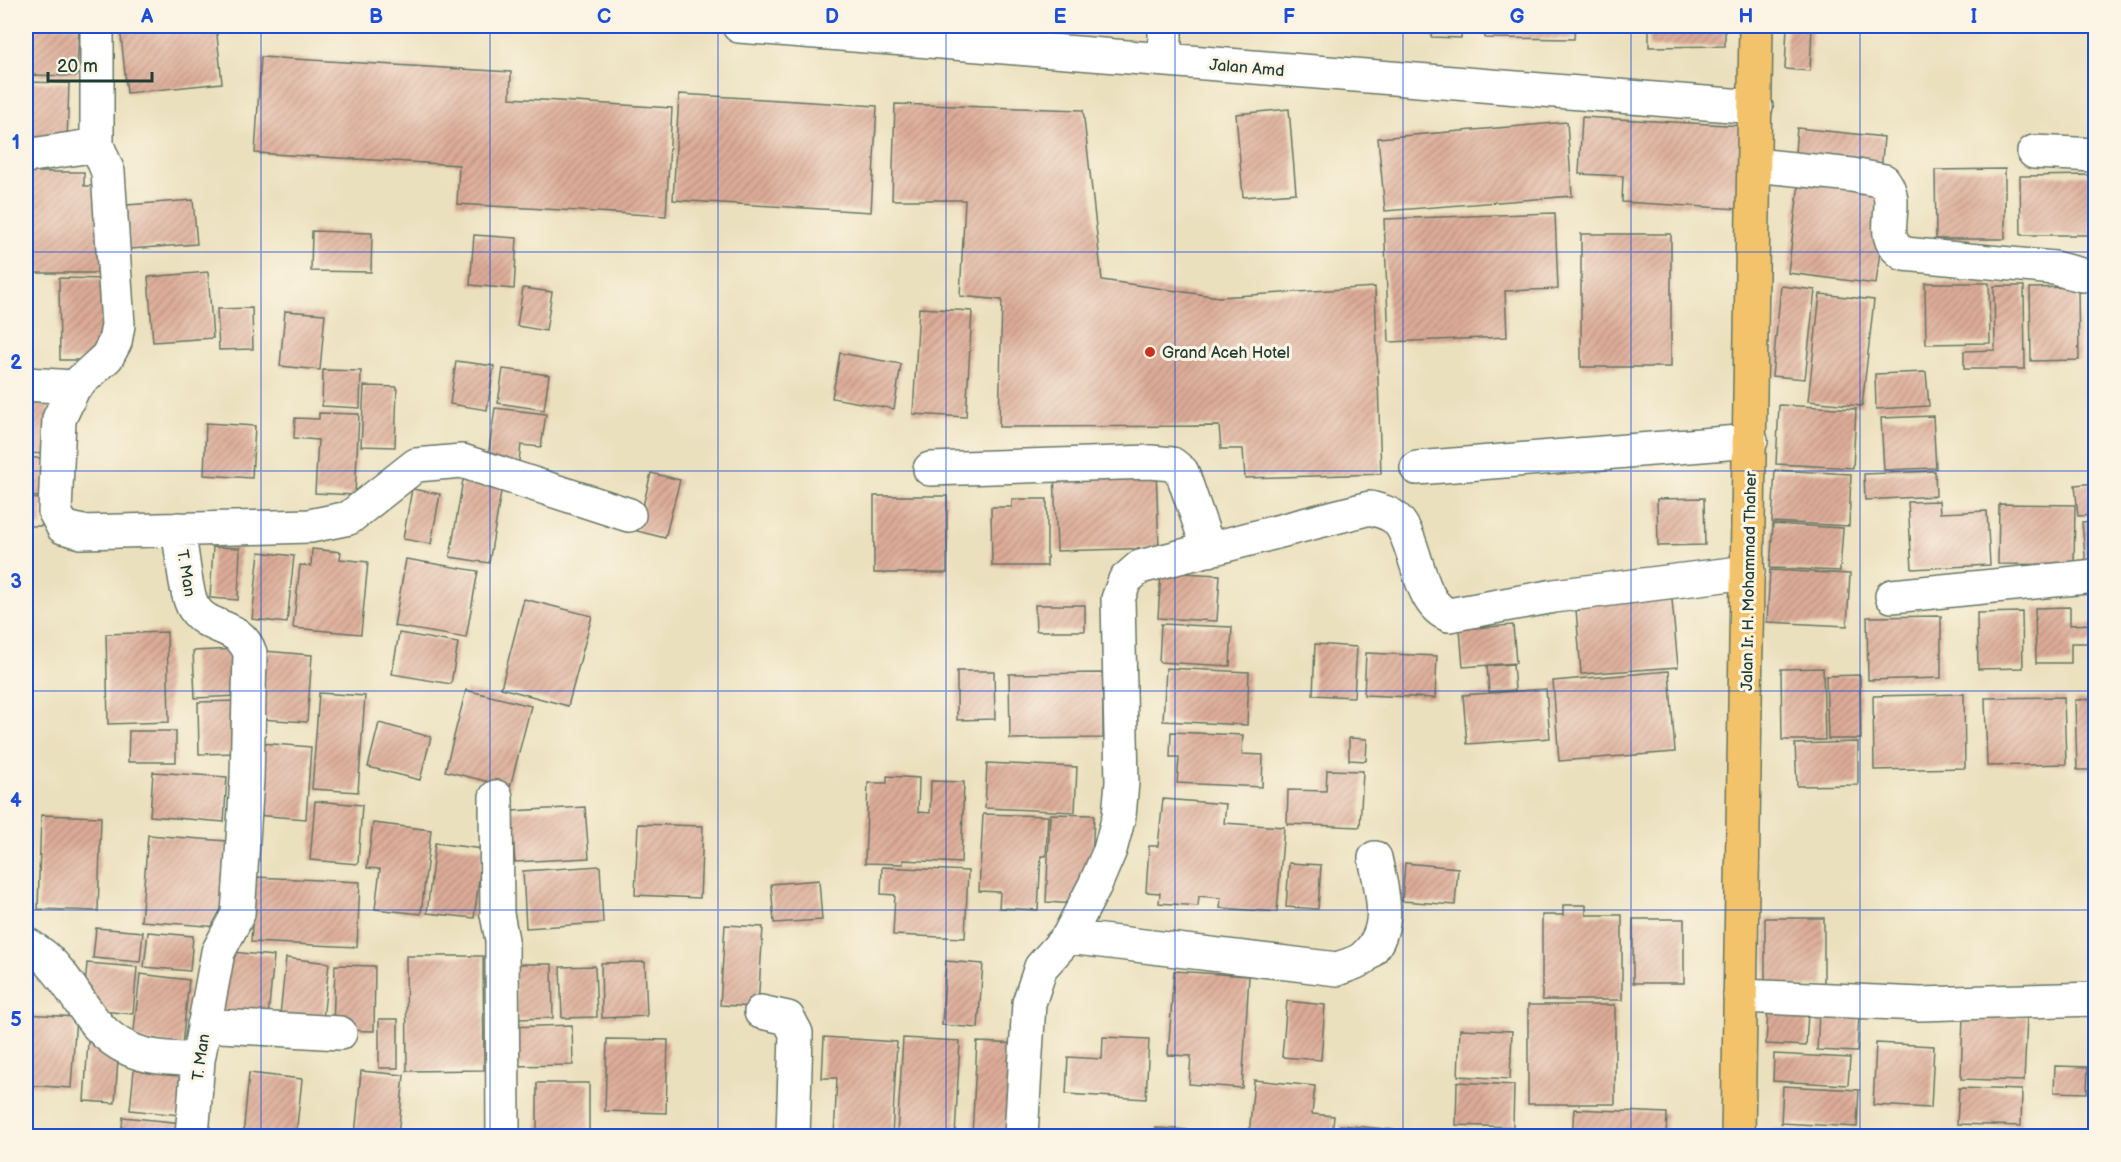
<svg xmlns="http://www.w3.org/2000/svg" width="2121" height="1162" viewBox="0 0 2121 1162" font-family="'Balsamiq Sans',sans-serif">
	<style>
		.building { fill: url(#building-hatch) }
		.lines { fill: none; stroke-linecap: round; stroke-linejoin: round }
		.minor-casing { stroke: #667664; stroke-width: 36 }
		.major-casing { stroke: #667664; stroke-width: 36 }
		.minor { stroke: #fff; stroke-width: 33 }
		.major { stroke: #f2c36a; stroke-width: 33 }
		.grid { fill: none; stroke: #1d4ed8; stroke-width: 1.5; stroke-opacity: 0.55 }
		.poi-dot { fill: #c8321e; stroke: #fcf5e5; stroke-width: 2 }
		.labels { text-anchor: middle; stroke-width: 6; stroke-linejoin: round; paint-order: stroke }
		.street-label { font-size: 16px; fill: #1f3d34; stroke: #fcf5e5 }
		.poi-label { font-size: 16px; fill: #1f3d34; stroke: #fcf5e5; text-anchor: start }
		.neatline { fill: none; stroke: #1d4ed8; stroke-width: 2 }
		.grid-label { font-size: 20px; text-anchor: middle; font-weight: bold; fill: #1d4ed8 }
	</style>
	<defs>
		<pattern id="building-hatch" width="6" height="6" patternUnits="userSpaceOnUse" patternTransform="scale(1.5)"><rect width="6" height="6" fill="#ddac98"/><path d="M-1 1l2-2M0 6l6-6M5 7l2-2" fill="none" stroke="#b38d7d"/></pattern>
	</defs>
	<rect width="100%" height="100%" fill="#fcf5e5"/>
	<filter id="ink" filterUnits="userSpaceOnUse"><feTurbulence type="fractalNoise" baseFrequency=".0167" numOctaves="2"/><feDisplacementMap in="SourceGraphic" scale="12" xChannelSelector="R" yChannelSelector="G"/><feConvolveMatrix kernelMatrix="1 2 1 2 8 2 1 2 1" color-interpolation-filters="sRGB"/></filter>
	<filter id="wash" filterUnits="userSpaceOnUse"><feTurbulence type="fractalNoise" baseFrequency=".008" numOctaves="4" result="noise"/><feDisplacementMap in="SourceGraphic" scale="24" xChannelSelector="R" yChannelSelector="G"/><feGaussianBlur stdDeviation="1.35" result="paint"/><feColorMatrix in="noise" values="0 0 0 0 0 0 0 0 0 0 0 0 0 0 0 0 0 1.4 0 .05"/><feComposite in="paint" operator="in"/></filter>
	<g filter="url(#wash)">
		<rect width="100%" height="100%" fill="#ebe0bd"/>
		<g id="blocks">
			<path class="building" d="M26 26H79L77 76 26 75Z
				M120 26H216L222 83 127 93Z
				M1432 26H1461V38L1431 37Z
				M1485 26H1575L1574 39 1485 38Z
				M1649 26H1725V46L1649 47Z
				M1787 26H1812L1810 71 1785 69Z
				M261 57 511 72 510 98 672 108 666 216 457 204 459 165 255 153Z
				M26 82 69 83 67 142 26 141Z
				M679 94 877 106 871 212 673 200Z
				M895 104 1083 110 1102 280 1219 297 1375 287 1381 474 1245 478 1243 449H1221L1219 426 999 427 1002 300 960 296 965 200H892Z
				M1289 109 1296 193 1243 197 1236 114Z
				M1582 117 1744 126 1740 209 1622 202 1623 176 1579 174Z
				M1567 122 1572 196 1385 211 1378 138Z
				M1797 128 1884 137 1881 172 1794 164Z
				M2005 169V239H1936L1935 170Z
				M28 172H84V186H105V273H28Z
				M2091 175 2092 235H2021L2020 176Z
				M1799 182 1887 192 1876 284 1788 273Z
				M193 200 197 244 130 249 127 205Z
				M1555 213 1558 289 1505 291 1507 337 1389 342 1384 219Z
				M312 231 372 233 371 272 311 271Z
				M1581 234H1671V367H1581Z
				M474 235 517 238 514 289 470 285Z
				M208 272 213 338 153 342 148 277Z
				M59 278 109 279 96 360H60Z
				M1925 283H1989L1990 343 1926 344Z
				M1781 286 1815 290 1805 379 1772 376Z
				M1994 286H2024L2025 369H1964V351L1995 350Z
				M2078 287 2079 360 2031 361 2030 288Z
				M523 288 552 292 546 331 517 326Z
				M1820 294 1874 300 1862 406 1808 401Z
				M252 308 253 349 219 350 217 309Z
				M919 308 972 311 966 417 913 414Z
				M285 311 325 314 320 370 280 366Z
				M840 353 901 364 894 409 832 398Z
				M456 361 494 366 487 410 450 404Z
				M503 369 549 375 544 410 498 403Z
				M323 370 361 371 360 408 322 406Z
				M1926 372 1929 406 1876 409 1875 374Z
				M364 386 397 387 395 447 361 446Z
				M26 394 49 395 47 454 26 453Z
				M1779 405 1856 409 1853 468 1776 464Z
				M495 408 546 414 541 447 521 445 518 468 487 464Z
				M319 413 359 414 355 495 315 493 318 440 294 438 295 418 319 419Z
				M1933 416 1936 468 1884 470 1881 418Z
				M206 423 255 426 252 478 204 475Z
				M26 458H45L44 497 26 496Z
				M1156 469 1159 548 1057 551 1054 472Z
				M1775 470 1851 474 1849 526 1772 522Z
				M1935 471 1936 496 1865 500 1864 474Z
				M651 473 680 480 665 538 637 531Z
				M464 474 503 480 489 563 450 557Z
				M2096 483V515L2078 516 2075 485Z
				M412 489 440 494 431 544 403 539Z
				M874 496H947V573H874Z
				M26 498 42 499V526H26Z
				M1704 498 1705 545 1658 546 1657 499Z
				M1012 499H1047V566H992L991 507H1012Z
				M1939 501 1940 513 1987 511 1990 565 1912 569 1908 502Z
				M1999 504 2075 505 2074 565 1998 564Z
				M2096 521V566L2086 567 2082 522Z
				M1773 524 1843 528 1840 571 1770 568Z
				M213 547 240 548 238 600 210 598Z
				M312 549 341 552 340 559 368 562 361 634 293 628 300 565 311 566Z
				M259 552 294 556 287 623 252 619Z
				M406 559 478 571 466 638 394 626Z
				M1770 570 1850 574 1847 626 1767 622Z
				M1161 572 1220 575 1217 621 1158 618Z
				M1671 588 1678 667 1581 674 1575 596Z
				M524 599 592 616 568 706 501 688Z
				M1035 605H1085V631H1036Z
				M2070 607V625L2096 624V643H2071V663H2036L2035 608Z
				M2022 612 2023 668 1978 669 1977 613Z
				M1941 616V678L1868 680 1867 617Z
				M1161 624 1232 627 1230 666 1159 662Z
				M1513 625 1516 663 1463 667 1460 629Z
				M167 632 169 722 108 724 106 634Z
				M399 633 458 643 451 684 392 674Z
				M1315 644 1357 647 1354 697 1313 695Z
				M236 649 238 696 195 698 193 651Z
				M264 651 312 655 307 722 259 719Z
				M1366 653 1437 656 1435 698 1364 695Z
				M1513 664 1515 690 1489 692 1487 666Z
				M1166 668 1249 672 1247 725 1163 721Z
				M1823 668 1825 740H1782L1781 669Z
				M957 671H994L995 719 957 720Z
				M1669 671 1675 752 1559 761 1553 681Z
				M1103 673V738L1010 739 1009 674Z
				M1860 675 1861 739H1828L1826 676Z
				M1546 689 1550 738 1467 744 1463 695Z
				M466 690 531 706 510 787 445 771Z
				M319 693 365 696 358 792 312 789Z
				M1964 694 1965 768 1874 770 1873 696Z
				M2064 697 2066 764 1987 766 1985 698Z
				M2096 699V770H2077L2075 700Z
				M237 701 238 753 199 754 198 702Z
				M379 723 431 737 420 780 368 767Z
				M129 731H176V762H128Z
				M1171 732 1243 735 1242 754 1263 755 1262 787 1177 783 1179 757H1170Z
				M1349 738 1367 739 1366 761 1349 760Z
				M1858 742V785L1797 786 1795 744Z
				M260 743 311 747 306 819 255 815Z
				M987 763 1077 767 1075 812 985 808Z
				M1327 770 1363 771 1360 827 1287 824 1288 790 1326 791Z
				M153 772 227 777 224 822 150 816Z
				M887 776 919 778 918 812 930 813 931 781 964 782 961 863 903 860V864L865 863 868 783H887Z
				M1163 799 1226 804 1224 823 1284 827 1277 912 1220 908 1221 898 1199 896 1198 906 1159 903 1160 893 1146 892 1149 846H1158Z
				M315 801 362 805 358 864 310 860Z
				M585 807 589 858 515 862 511 811Z
				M983 814 1048 816 1046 856H1041L1038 910 999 908 1000 892 979 891Z
				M1050 814 1094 815 1091 887 1076 904 1046 902Z
				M41 815 101 817 98 911 38 909Z
				M373 823 431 830 421 914 375 909 380 869 367 868Z
				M638 824 703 826 700 898 635 895Z
				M148 835 227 841 220 927 141 921Z
				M435 843 483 849 474 918 427 913Z
				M1289 863 1321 865 1318 909 1286 907Z
				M1405 863 1458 868 1455 905 1402 901Z
				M600 866 603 923 526 928 523 871Z
				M882 867 968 871 965 938 893 935 895 895 881 894Z
				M255 877 360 882 357 947 251 942Z
				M819 880 822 920 774 923 771 884Z
				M1563 905H1586V915H1622V1000H1542V915H1563Z
				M1765 918H1824V986L1765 987Z
				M1633 919H1684V983H1633Z
				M725 925 763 927 758 1007 720 1005Z
				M96 928 143 932 140 962 93 958Z
				M148 932 193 936 190 971 144 967Z
				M221 951 274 956 268 1017 215 1012Z
				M26 956H31L29 1003H26Z
				M406 956H483L484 1070 407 1071Z
				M286 958 329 963 323 1020 280 1015Z
				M946 961 983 964 978 1028 942 1025Z
				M645 962 647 1016 602 1018 601 963Z
				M87 963 137 967 133 1014 90 1010 92 988H85Z
				M515 964H552L553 1018 516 1019Z
				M335 965 375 966 374 1031 333 1030Z
				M595 966 597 1017 562 1018 560 967Z
				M1174 971 1249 976 1242 1088 1189 1084 1191 1056 1168 1055Z
				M140 974 189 980 182 1045 133 1040Z
				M1287 1001 1325 1005 1321 1060 1282 1057Z
				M1528 1005H1615V1104H1528Z
				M1768 1011 1808 1013 1806 1046 1766 1044Z
				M1819 1013 1859 1015 1857 1052 1817 1050Z
				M26 1014 76 1017 71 1088 26 1085Z
				M1963 1015 2027 1017 2024 1081 1961 1079Z
				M379 1019H398V1068H379Z
				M572 1025 573 1065 508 1066 507 1027Z
				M1460 1029 1512 1031 1510 1079 1458 1076Z
				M824 1037 897 1042 892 1136H834L837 1078H822Z
				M1103 1037 1149 1039 1146 1099 1066 1094 1068 1057 1102 1059Z
				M903 1038 960 1041 955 1136H897Z
				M607 1039 668 1040 666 1113 605 1111Z
				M88 1042 119 1044 115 1103 84 1101Z
				M977 1042 1019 1044 1014 1136H972Z
				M1876 1043 1934 1046 1931 1108 1873 1105Z
				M1774 1054 1850 1058 1848 1085 1773 1081Z
				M135 1060 185 1065 180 1115 130 1110Z
				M2055 1066 2088 1067 2087 1093 2054 1092Z
				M361 1071 404 1075 398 1136H355Z
				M249 1073 302 1079 296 1136H243Z
				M1254 1080 1315 1086 1312 1114 1334 1116 1332 1136H1249Z
				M1457 1082 1514 1085 1513 1127 1456 1125Z
				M537 1083H589V1136H537Z
				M1783 1086 1859 1090 1857 1127 1781 1123Z
				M1959 1088 2022 1090 2021 1126 1957 1124Z
				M1574 1109 1667 1113 1666 1136H1572Z
				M123 1117 183 1123 182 1136H121Z
				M1340 1125 1421 1132V1136H1339Z
				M1156 1128 1188 1130 1187 1136H1155Z
				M1770 1129 1848 1133V1136H1769Z
				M1495 1131 1554 1134V1136H1495Z"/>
		</g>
	</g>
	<g filter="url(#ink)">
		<use href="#blocks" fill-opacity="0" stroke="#667664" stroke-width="1.5"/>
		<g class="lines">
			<defs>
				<path id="minor" d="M739 26 1756 107
					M1165 60V26
					M97 145 108 172 118 325 115 342 107 357 74 387 59 419 55 512 63 527 82 532 310 526 349 518 416 465 462 461 629 515
					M2034 152 2096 155
					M26 156 97 145V26
					M1755 165 1852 175 1884 181C1903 207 1874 235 1904 254L2054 268 2082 275
					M26 384 74 387
					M1417 468 1751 441
					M930 469 1151 462 1172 464 1182 472 1209 550
					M178 529C182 548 185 595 194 608 208 631 240 623 250 653L247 779 238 914 218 952 198 1060 192 1136
					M1892 596 2096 576
					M496 797 497 914 502 940 503 1136
					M1068 937 1337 969C1345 966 1357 963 1363 958 1395 932 1382 892 1375 858
					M26 944C32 948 39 952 45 957 77 986 87 1030 129 1049 150 1059 175 1058 198 1060
					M1740 996 1920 1004 2096 999
					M761 1012 788 1018 796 1033 793 1136
					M204 1025 340 1033
					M1021 1136 1029 1003 1041 967 1068 937 1095 885 1110 850 1119 816 1122 782 1118 599 1125 580 1140 567 1370 508C1381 511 1392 513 1399 522 1418 546 1418 605 1449 615L1554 596 1748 572"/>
				<path id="major" d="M1738 1136 1756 26"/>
			</defs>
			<use href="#minor" class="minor-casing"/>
			<use href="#major" class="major-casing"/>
			<use href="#minor" class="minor"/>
			<use href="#major" class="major"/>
		</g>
	</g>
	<path class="grid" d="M261 26V1136M490 26V1136M718 26V1136M946 26V1136M1175 26V1136M1403 26V1136M1631 26V1136M1860 26V1136M26 252H2096M26 471H2096M26 691H2096M26 910H2096"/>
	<circle class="poi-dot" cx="1150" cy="352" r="6"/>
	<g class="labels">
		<g class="street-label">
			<text transform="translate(1247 67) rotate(5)" y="6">Jalan Amd</text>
			<text transform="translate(187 573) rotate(80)" y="6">T. Man</text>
			<text transform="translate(1748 581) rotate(-89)" y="6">Jalan Ir. H. Mohammad Thaher</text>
			<text transform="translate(200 1057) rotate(-82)" y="6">T. Man</text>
		</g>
		<g class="poi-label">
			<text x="1162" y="358">Grand Aceh Hotel</text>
		</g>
	</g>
	<rect width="2121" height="1162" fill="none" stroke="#fcf5e5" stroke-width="66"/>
	<path d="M48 72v9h104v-9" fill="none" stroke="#1f3d34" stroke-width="3"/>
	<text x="57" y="72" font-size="18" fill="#1f3d34" stroke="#fcf5e5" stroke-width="4.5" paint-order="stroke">20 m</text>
	<rect x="33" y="33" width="2055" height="1096" class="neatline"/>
	<g class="grid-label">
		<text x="147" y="23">A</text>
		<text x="376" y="23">B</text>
		<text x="604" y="23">C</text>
		<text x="832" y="23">D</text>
		<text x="1060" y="23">E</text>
		<text x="1289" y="23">F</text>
		<text x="1517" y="23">G</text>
		<text x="1746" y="23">H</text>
		<text x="1974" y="23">I</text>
		<text x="16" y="149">1</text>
		<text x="16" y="369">2</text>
		<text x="16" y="588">3</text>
		<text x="16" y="807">4</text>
		<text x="16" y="1026">5</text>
	</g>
</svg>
